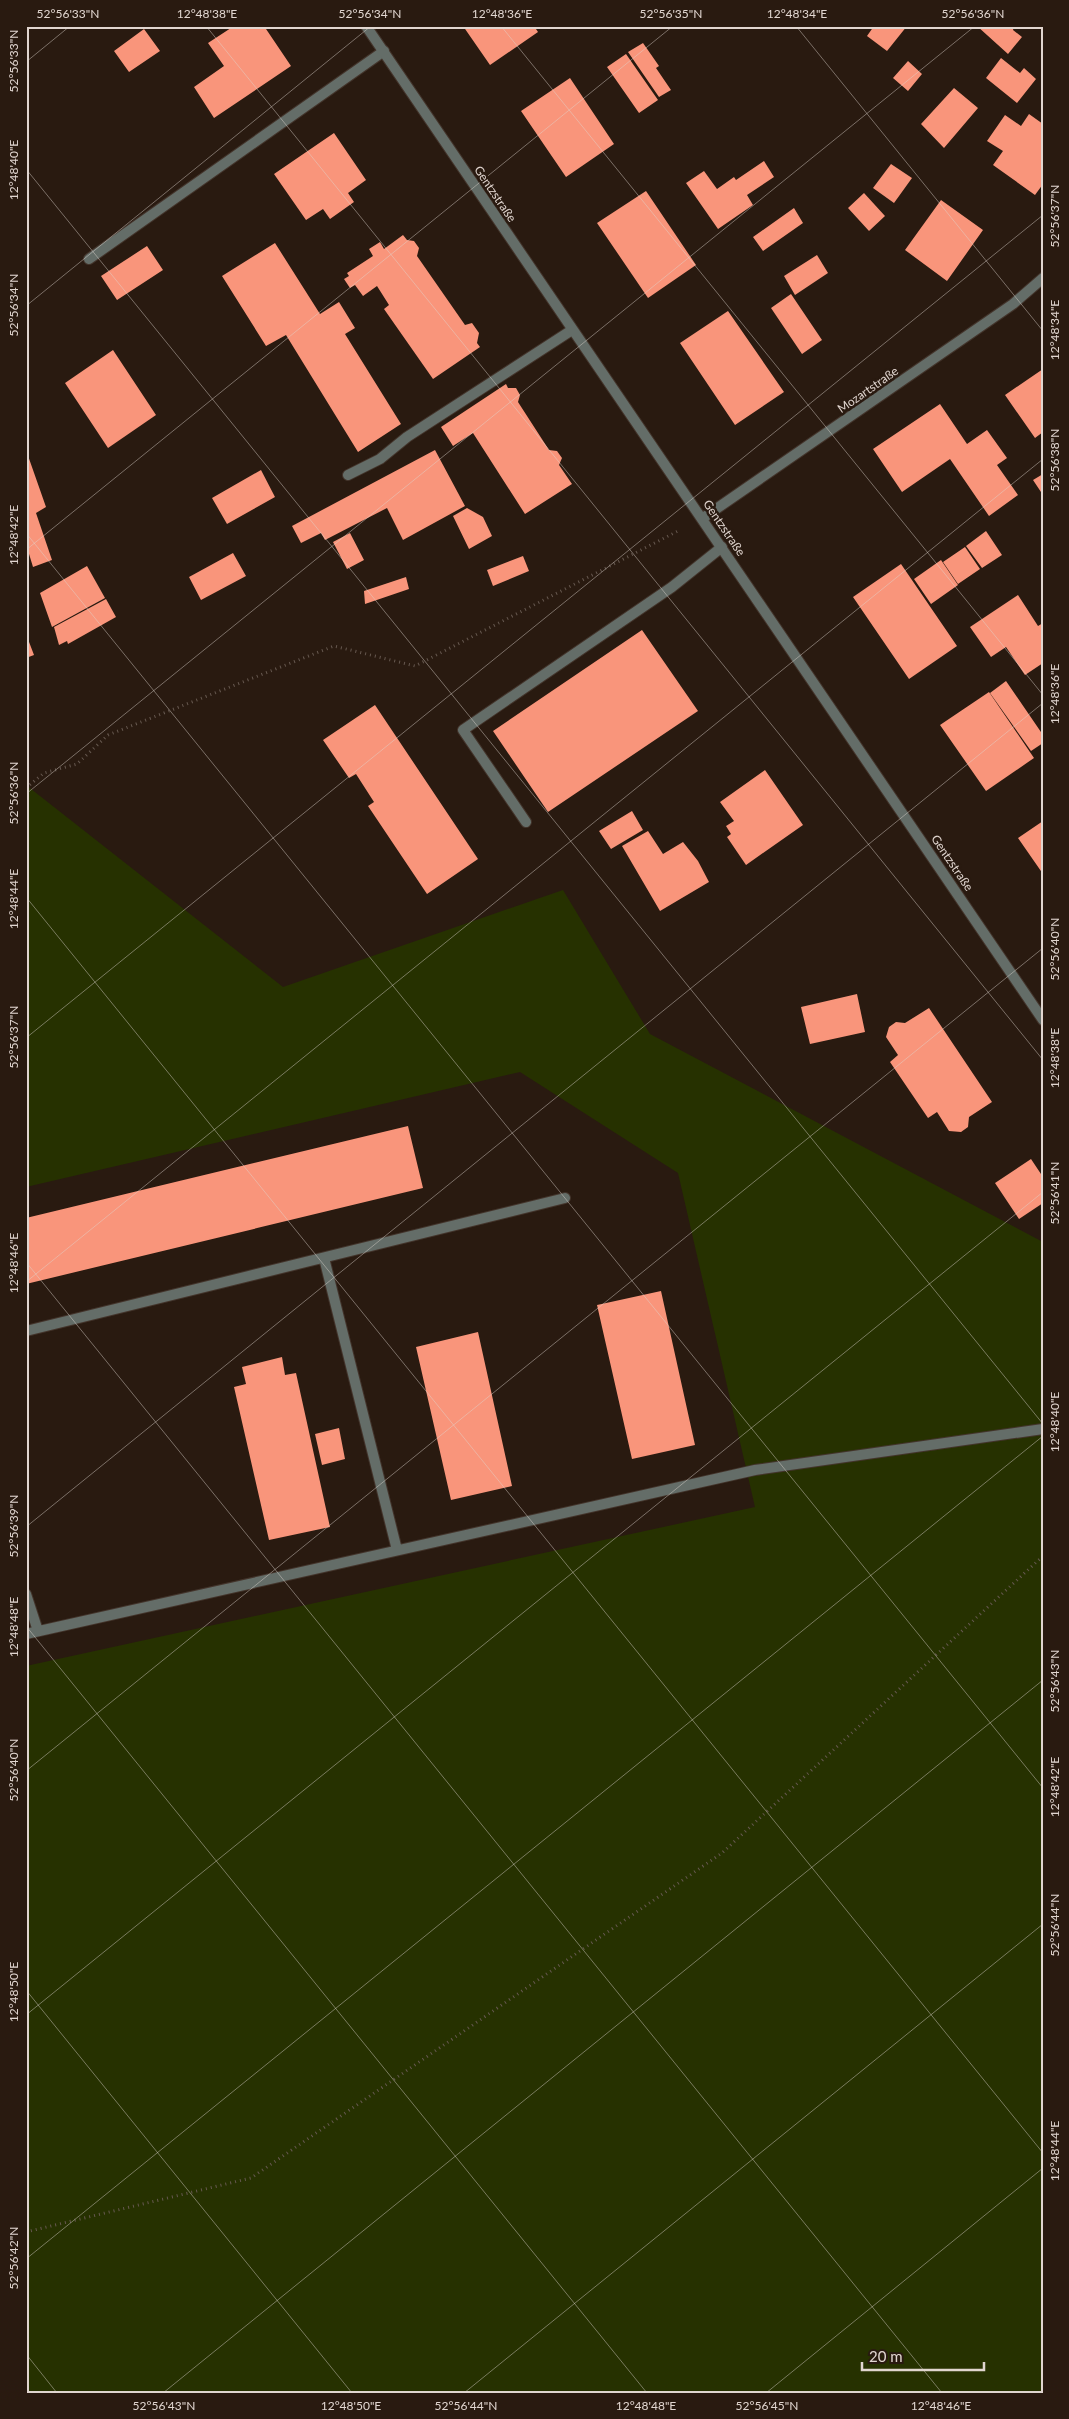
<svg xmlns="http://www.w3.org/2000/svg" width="1069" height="2419" viewBox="0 0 1069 2419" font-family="Lato,sans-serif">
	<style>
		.green { fill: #263100 }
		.building { fill: #f9957b }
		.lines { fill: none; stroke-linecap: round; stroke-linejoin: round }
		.service-casing { stroke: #43342b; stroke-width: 12 }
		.minor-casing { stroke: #43342b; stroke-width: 12 }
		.path { stroke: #675950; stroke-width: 3; stroke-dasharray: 1 4; stroke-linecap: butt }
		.service { stroke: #646d68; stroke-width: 10 }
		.minor { stroke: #646d68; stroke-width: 10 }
		.ticks { fill: none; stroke: #e1d6d0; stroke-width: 1; stroke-opacity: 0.45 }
		.labels { text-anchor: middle; stroke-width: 5; stroke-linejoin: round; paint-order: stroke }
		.street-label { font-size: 12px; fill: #e1d6d0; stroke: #291a10 }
		.neatline { fill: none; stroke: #e1d6d0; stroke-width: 2 }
		.ticks-label { font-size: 12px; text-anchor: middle; fill: #e1d6d0 }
	</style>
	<rect width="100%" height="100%" fill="#291a10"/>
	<path class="green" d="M26 785 283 987 563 890 650 1034 1043 1242V2393H26V1666L755 1507 678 1173 520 1072 26 1187Z"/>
	<path class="building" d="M234 26H264L291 66 214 118 194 87 224 66 208 43Z
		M463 26H534L538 32 490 65Z
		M874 26H907L887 51 867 36Z
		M977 26H1014L1013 30 1022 37 1008 54Z
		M144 29 160 51 129 72 114 51Z
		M643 43 659 66 656 68 671 90 659 97 628 52Z
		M626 54 658 100 639 113 607 67Z
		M1001 58 1020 73 1024 68 1036 79 1017 103 986 78Z
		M908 61 922 74 908 91 893 78Z
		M570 78 614 144 566 177 521 111Z
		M954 88 978 108 944 148 921 124Z
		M1029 114 1043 124V184L1035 195 993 165 1003 151 987 141 1005 115 1021 126Z
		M334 133 366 180 348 193 354 202 330 219 323 209 306 220 274 174Z
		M764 161 774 177 747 195 753 205 718 229 686 183 704 171 717 189 734 177 736 180Z
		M891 164 912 178 894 203 873 188Z
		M646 191 696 265 648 298 597 223Z
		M864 193 885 216 869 231 848 208Z
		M941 200 983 230 947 281 905 250Z
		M794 208 803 223 763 251 753 237Z
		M403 235 407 240 414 241 419 248 417 256 465 325 472 323 479 333 477 343 480 347 433 379 384 309 389 305 377 286 363 296 355 285 350 288 344 279 349 276 347 273 373 256 369 249 380 242 384 249Z
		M275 243 320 314 339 302 355 328 345 334 401 424 358 452 286 335 266 346 222 276Z
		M147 246 163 270 117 300 101 276Z
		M817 255 828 273 795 295 784 276Z
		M791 294 822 340 802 354 771 308Z
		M728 311 784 392 735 425 680 343Z
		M113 350 156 415 108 448 65 383Z
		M1043 369V432L1035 438 1005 395Z
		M506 384 508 388H516L520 395 518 402 549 450 557 451 562 458 559 465 572 484 525 514 473 433 453 446 441 427Z
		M940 404 967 444 987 430 1007 458 997 465 1018 495 989 516 950 459 902 492 873 449Z
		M26 450 46 507 36 513 52 560 33 567 26 544Z
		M435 450 465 506 403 540 387 508 325 540 321 533 301 543 292 526Z
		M261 470 275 497 227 524 212 498Z
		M1043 474V495L1033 480Z
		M467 508 483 517 492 536 469 549 453 516Z
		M986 531 1002 555 982 568 966 546Z
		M350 533 364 560 347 569 333 542Z
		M965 547 980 569 958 584 943 562Z
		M233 553 246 576 201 600 189 577Z
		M523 556 529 571 493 586 487 570Z
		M941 560 958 585 931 604 914 579Z
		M901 564 957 646 909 679 853 597Z
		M87 566 105 598 52 627 40 593Z
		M406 577 409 589 365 604 364 591Z
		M1018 595 1038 626 1043 623V663L1025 675 1006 647 991 657 970 627Z
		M106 599 116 617 68 644 67 641 59 645 54 627Z
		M642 630 698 711 548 812 493 731Z
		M26 634 34 655 26 658Z
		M1006 681 1043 735V743L1031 751 990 693Z
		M989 692 1034 758 986 791 940 725Z
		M375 705 478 859 427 894 368 806 374 802 356 774 349 778 323 740Z
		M765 770 803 825 746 865 727 837 731 834 726 826 734 821 720 802Z
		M632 811 643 830 611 849 599 831Z
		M1043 821V874L1018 838Z
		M648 831 663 854 683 842 698 861 709 882 660 911 622 846Z
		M857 994 865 1032 810 1044 801 1007Z
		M929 1008 992 1102 969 1117 968 1127 961 1132 949 1131 937 1112 928 1118 890 1062 898 1055 886 1037 889 1027 896 1022 905 1023Z
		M408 1126 423 1188 26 1284V1218Z
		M1031 1159 1043 1177V1203L1019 1219 995 1183Z
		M661 1291 695 1445 632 1459 597 1305Z
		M478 1332 512 1486 451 1500 416 1347Z
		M282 1357 285 1375 296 1373 330 1527 269 1540 234 1387 246 1384 242 1367Z
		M339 1428 345 1459 322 1465 315 1434Z"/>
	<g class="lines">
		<defs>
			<path id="service" d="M89 259 384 51
				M348 475 380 459 407 437 572 330
				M526 822 463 730 672 587 722 547
				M324 1258 397 1550
				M26 1331 565 1198
				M26 1594 38 1631
				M26 1634 755 1470 1043 1429"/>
			<path id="minor" d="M366 26 1043 1020
				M703 518 1013 304 1043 278"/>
		</defs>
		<use href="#service" class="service-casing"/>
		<use href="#minor" class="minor-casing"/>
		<path class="path" d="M26 788 44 773 77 764 108 735 334 646 415 666 678 531
			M26 2232 251 2178 722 1853 1043 1556"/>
		<use href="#service" class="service"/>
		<use href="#minor" class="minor"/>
	</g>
	<path class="ticks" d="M206 26 1043 1060M501 26 1043 695M796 26 1043 331M26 62 70 26M26 169 1043 1424M26 306 371 26M26 533 1043 1788M26 550 673 26M26 794 975 26M26 897 1043 2153M26 1038 1043 215M26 1262 942 2393M26 1282 1043 459M26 1527 1043 703M26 1626 647 2393M26 1771 1043 948M26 1990 352 2393M26 2015 1043 1192M26 2259 1043 1436M26 2354 57 2393M163 2393 1043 1680M464 2393 1043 1924M766 2393 1043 2168"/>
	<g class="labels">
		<g class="street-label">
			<text transform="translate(495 194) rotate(56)" y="4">Gentzstraße</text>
			<text transform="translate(868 390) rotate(-35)" y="4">Mozartstraße</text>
			<text transform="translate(724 528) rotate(56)" y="4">Gentzstraße</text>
			<text transform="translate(952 863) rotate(56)" y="4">Gentzstraße</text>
		</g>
	</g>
	<rect width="1069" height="2419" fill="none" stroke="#291a10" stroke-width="55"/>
	<path d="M862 2362v8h122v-8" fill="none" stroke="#e1d6d0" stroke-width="2.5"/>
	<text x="869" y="2362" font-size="15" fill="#e1d6d0" stroke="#291a10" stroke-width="4" paint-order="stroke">20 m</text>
	<rect x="28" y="28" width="1014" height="2364" class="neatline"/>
	<g class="ticks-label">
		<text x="68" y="18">52°56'33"N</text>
		<text x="207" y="18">12°48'38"E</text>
		<text x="370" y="18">52°56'34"N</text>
		<text x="502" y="18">12°48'36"E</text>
		<text x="671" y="18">52°56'35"N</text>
		<text x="797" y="18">12°48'34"E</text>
		<text x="973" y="18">52°56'36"N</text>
		<text transform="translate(14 61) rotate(-90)" y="4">52°56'33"N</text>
		<text transform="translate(14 170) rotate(-90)" y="4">12°48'40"E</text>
		<text transform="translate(1055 216) rotate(-90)" y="4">52°56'37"N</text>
		<text transform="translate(14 305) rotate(-90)" y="4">52°56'34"N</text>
		<text transform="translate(1055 330) rotate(-90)" y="4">12°48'34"E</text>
		<text transform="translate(1055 460) rotate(-90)" y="4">52°56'38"N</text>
		<text transform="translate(14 535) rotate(-90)" y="4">12°48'42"E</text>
		<text transform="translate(1055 694) rotate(-90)" y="4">12°48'36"E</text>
		<text transform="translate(14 793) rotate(-90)" y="4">52°56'36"N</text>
		<text transform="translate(14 899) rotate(-90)" y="4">12°48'44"E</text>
		<text transform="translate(1055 949) rotate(-90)" y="4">52°56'40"N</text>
		<text transform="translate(14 1037) rotate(-90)" y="4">52°56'37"N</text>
		<text transform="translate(1055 1058) rotate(-90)" y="4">12°48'38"E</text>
		<text transform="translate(1055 1193) rotate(-90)" y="4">52°56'41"N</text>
		<text transform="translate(14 1263) rotate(-90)" y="4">12°48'46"E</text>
		<text transform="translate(1055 1422) rotate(-90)" y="4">12°48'40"E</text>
		<text transform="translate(14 1526) rotate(-90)" y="4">52°56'39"N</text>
		<text transform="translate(14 1627) rotate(-90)" y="4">12°48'48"E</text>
		<text transform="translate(1055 1681) rotate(-90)" y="4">52°56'43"N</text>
		<text transform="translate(14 1770) rotate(-90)" y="4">52°56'40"N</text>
		<text transform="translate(1055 1787) rotate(-90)" y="4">12°48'42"E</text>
		<text transform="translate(1055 1925) rotate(-90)" y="4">52°56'44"N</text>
		<text transform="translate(14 1992) rotate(-90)" y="4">12°48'50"E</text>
		<text transform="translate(1055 2151) rotate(-90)" y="4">12°48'44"E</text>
		<text transform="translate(14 2258) rotate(-90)" y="4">52°56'42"N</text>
		<text x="164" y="2410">52°56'43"N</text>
		<text x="351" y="2410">12°48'50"E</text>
		<text x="466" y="2410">52°56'44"N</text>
		<text x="646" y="2410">12°48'48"E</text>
		<text x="767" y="2410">52°56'45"N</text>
		<text x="941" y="2410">12°48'46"E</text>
	</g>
</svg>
